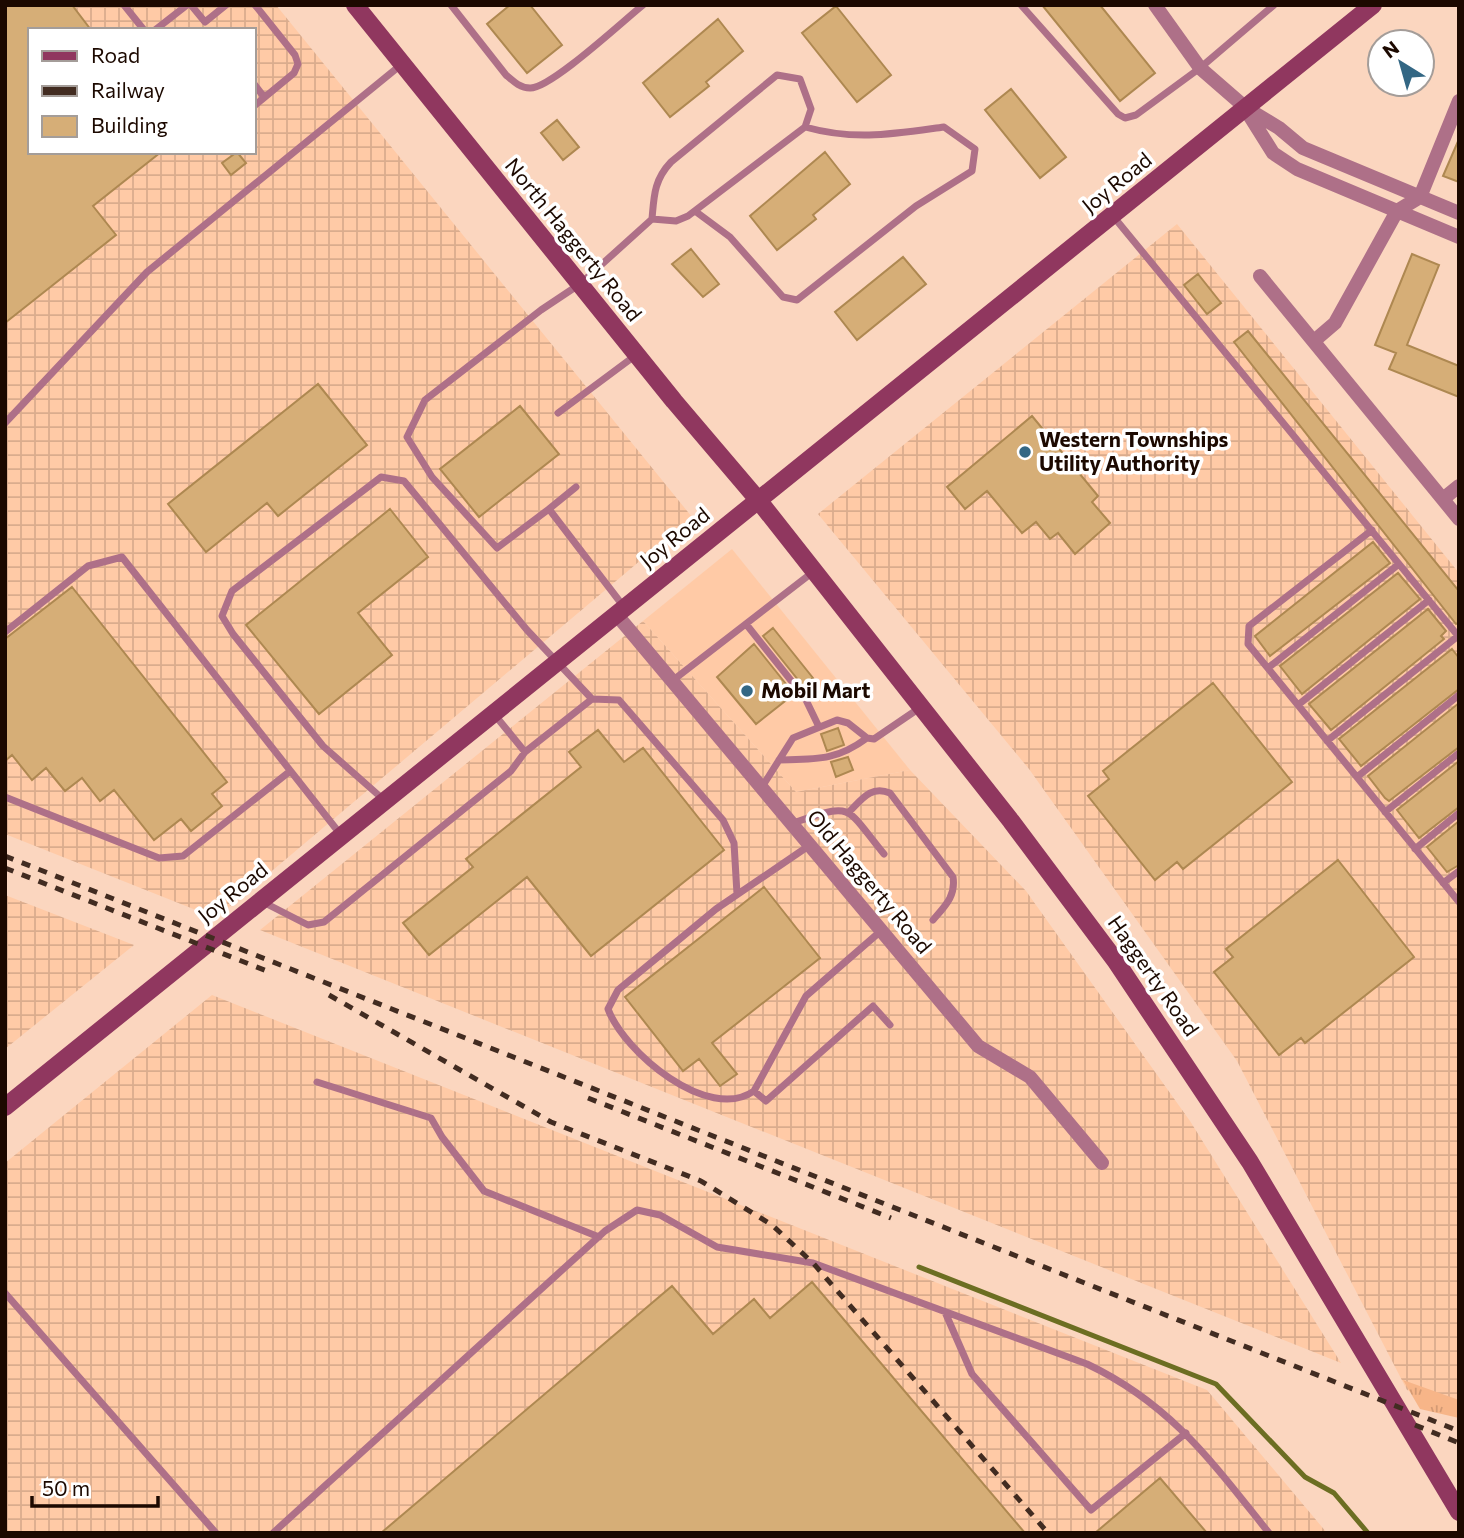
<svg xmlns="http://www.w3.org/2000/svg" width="1464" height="1538" viewBox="0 0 1464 1538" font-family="Commissioner,sans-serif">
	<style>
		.built { fill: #ffcaa6 }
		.industrial { fill: url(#industrial-grid); fill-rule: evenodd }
		.grass { fill: url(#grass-tufts) }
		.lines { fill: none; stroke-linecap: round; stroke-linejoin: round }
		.stream { stroke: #6c6e22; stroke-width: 5 }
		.building { fill: #d6ae77; stroke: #ae8851; stroke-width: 2 }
		.lane { stroke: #ae7088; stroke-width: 7 }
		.street { stroke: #ae7088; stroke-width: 14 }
		.secondary { stroke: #90375f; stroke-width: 18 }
		.rail { stroke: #422c21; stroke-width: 5; stroke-dasharray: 9 9; stroke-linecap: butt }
		.poi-dot { fill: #336784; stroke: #fff; stroke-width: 2.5 }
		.labels { text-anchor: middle; stroke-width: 7; stroke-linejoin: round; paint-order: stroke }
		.street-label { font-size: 21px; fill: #1c0900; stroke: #fff }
		.poi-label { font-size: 21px; font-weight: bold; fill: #1c0900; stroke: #fff; text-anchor: start }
	</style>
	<defs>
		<pattern id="industrial-grid" width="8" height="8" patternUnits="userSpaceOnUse" patternTransform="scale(1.75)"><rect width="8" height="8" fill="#ffcaa6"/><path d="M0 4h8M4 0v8" fill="none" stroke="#daac8d"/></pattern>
		<pattern id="grass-tufts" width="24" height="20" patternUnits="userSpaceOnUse" patternTransform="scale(1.75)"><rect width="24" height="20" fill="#f7b588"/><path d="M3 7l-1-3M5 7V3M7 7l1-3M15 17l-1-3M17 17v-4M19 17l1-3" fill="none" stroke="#d39a74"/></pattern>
	</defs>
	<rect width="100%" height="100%" fill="#fbd6bf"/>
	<path class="built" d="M732 549 910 770 796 792 643 621Z"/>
	<path class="industrial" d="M5 5H276L692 517 216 918 5 834ZM30 30H254V152H30Z
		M1177 224 1459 573V1409L1407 1390 1237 1061 1029 769 818 514Z
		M643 621 796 792 910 770 1026 891 1190 1121 1341 1363 260 930Z
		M5 895 134 945 5 1049Z
		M212 995 1207 1390 1327 1533H5V1163Z"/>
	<path class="grass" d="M1403 1380 1459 1400V1418L1420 1409Z"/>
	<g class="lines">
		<path class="stream" d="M919 1267 1216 1384 1305 1477 1334 1493 1368 1533"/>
	</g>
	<path class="building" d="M5 5H72L91 30H30V152H161L93 206 116 235 5 323Z
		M510 5H530L562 45 527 73 487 24Z
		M1042 5H1100L1155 73 1120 101Z
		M836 6 891 75 857 102 802 33Z
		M718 19 743 51 706 82 709 86 670 117 643 83Z
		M1011 89 1066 157 1040 178 985 110Z
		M557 120 579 147 563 160 541 133Z
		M1459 139V182L1443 176Z
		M237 152 246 163 231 175 222 163Z
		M825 152 850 184 813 215 816 219 777 250 750 216Z
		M691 249 719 284 703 297 672 264Z
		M1412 254 1439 265 1407 345 1459 366V397L1389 369 1396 353 1375 345Z
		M903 257 926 284 857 340 835 312Z
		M1198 274 1221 303 1207 314 1184 285Z
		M1248 331 1459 591V622L1456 624 1234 342Z
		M318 384 367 445 278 516 267 503 206 552 168 504Z
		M520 406 559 454 479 517 440 469Z
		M1032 416 1098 496 1092 502 1110 523 1075 554 1058 533 1050 539 1036 522 1022 533 987 491 965 509 947 487Z
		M390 509 428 557 358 613 392 655 319 714 246 625Z
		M1373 542 1390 563 1270 656 1255 636Z
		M1398 573 1420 599 1302 694 1280 666Z
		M72 587 227 782 212 794 222 806 191 831 181 819 154 840 114 790 100 801 82 778 65 791 46 768 32 780 12 755 5 761V639Z
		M1428 609 1446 631 1441 636 1444 639 1331 730 1309 704Z
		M773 628 813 678 803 686 763 636Z
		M754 644 794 694 756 724 717 677Z
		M1452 649 1459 658V689L1361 766 1339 739Z
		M1213 683 1292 782 1183 869 1177 862 1155 880 1088 796 1109 779 1103 771Z
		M1459 703V747L1389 801 1385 798 1368 776Z
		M838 728 844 745 827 751 821 734Z
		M598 730 624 762 643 748 724 850 591 956 527 877 429 955 403 923 473 867 466 859 581 767 569 752Z
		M848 757 853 770 836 777 831 762Z
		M1459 761V807L1419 838 1397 810Z
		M1459 821V865L1447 872 1427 847Z
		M1338 860 1414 957 1305 1043 1301 1038 1279 1055 1214 972 1233 957 1226 949Z
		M764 887 820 958 712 1043 737 1074 720 1086 699 1059 683 1071 625 997Z
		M812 1282 1025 1533H381L672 1286 713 1334 754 1299 770 1318Z
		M1160 1478 1207 1533H1095Z"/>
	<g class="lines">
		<path class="lane" d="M124 5 144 30
			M191 5 205 22 226 5
			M451 5 506 75C513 81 520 88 530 88 550 89 623 21 643 5
			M1021 5 1118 114 1125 118 1136 115 1200 68 1274 5
			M155 30 187 5
			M254 84 264 97
			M254 106 294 73 298 64 295 55 255 5
			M695 211 730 237 783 297 797 300 916 206 972 171 975 149 944 127C893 134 855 141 805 127
			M1113 216 1459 637
			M558 413 636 355
			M5 423 147 272 402 64
			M576 487 549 509 624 607
			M549 509 497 548 432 477 407 437 425 400 541 310 580 284 652 219 676 221 688 216 805 127 811 109 800 79 777 75 671 162C654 180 654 196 652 219
			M1372 530 1249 626 1248 644 1459 902
			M746 624 805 698 819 727
			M5 632 88 566 122 557 341 835
			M1268 668 1399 564
			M672 681 813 572
			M592 699 619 700 723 820 734 843 737 894
			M1298 705 1429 600
			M494 714 525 752
			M1327 741 1458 636
			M779 760C816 759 836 761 867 738
			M1357 777 1459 695
			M762 787 793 738 837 720 848 723 867 738 874 739 921 707
			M5 797 159 858 183 856 289 772
			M849 812C862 799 871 785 890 793L953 877C956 896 945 906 933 920
			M1385 812 1459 753
			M793 823C854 802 844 805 884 854
			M810 845 716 909 618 990 608 1009C624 1052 708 1123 754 1091L806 996 882 930
			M1415 849 1459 813
			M1443 883 1459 871
			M261 901 308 925 324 922 511 771 525 752 592 699 527 630 404 481 381 477 232 591 222 616 233 634 323 746 384 800
			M317 1082 431 1118 442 1137 484 1191 599 1237
			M754 1091 766 1101 873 1006 890 1025
			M5 1293 216 1533
			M945 1312 972 1374 1091 1510 1186 1433
			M273 1533 605 1231 637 1210 660 1215 717 1247 813 1263 1087 1364C1171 1404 1212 1462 1269 1533"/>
		<path class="street" d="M1155 5 1200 68 1246 108 1279 128 1303 148 1459 213
			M1246 110 1273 153 1297 169 1459 237
			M1260 276 1459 519
			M1314 341 1335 323 1397 211 1420 197 1459 101
			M1443 499 1459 486
			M616 614 978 1046 1030 1077 1102 1163"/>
		<path class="secondary" d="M355 5 674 401 759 501 1011 821 1115 960 1250 1162 1459 1512
			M5 1107 1373 5"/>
		<path class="rail" d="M5 856 1459 1431
			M5 868 272 973
			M329 995 551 1122 701 1181 772 1225 813 1263 1048 1533
			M588 1098 891 1218
			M1415 1425 1459 1443"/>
	</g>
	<g class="poi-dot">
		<circle cx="1025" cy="452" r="7"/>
		<circle cx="747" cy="691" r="7"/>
	</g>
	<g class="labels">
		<g class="street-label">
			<text transform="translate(1117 183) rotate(-39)" y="7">Joy Road</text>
			<text transform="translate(573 240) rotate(51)" y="7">North Haggerty Road</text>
			<text transform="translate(675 538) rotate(-39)" y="7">Joy Road</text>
			<text transform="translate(869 882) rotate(50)" y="7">Old Haggerty Road</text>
			<text transform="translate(233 893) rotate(-39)" y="7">Joy Road</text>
			<text transform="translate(1153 976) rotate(55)" y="7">Haggerty Road</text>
		</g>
		<g class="poi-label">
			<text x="1039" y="447">Western Townships<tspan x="1039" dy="24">Utility Authority</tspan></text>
			<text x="761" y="698">Mobil Mart</text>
		</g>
	</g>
	<rect width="1464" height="1538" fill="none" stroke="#1c0900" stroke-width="14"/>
	<rect x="28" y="28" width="228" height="126" fill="#ffffff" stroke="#a49d99" stroke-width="2"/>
	<rect x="42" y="51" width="35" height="10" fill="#90375f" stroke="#a49d99" stroke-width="2"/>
	<text x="91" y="63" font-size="21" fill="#1c0900">Road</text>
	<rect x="42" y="86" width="35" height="10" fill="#422c21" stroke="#a49d99" stroke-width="2"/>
	<text x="91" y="98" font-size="21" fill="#1c0900">Railway</text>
	<rect x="42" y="116" width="35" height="21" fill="#d6ae77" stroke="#a49d99" stroke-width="2"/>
	<text x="91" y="133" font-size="21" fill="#1c0900">Building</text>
	<g transform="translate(1401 63) rotate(323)"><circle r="33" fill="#ffffff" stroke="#a49d99" stroke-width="2"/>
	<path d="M0-5L12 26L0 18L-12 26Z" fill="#336784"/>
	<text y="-10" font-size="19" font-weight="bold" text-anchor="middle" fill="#1c0900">N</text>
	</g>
	<path d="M32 1496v10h126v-10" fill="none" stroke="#1c0900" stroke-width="3.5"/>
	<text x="42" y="1496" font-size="21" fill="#1c0900" stroke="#ffffff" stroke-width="5" paint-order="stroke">50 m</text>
</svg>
